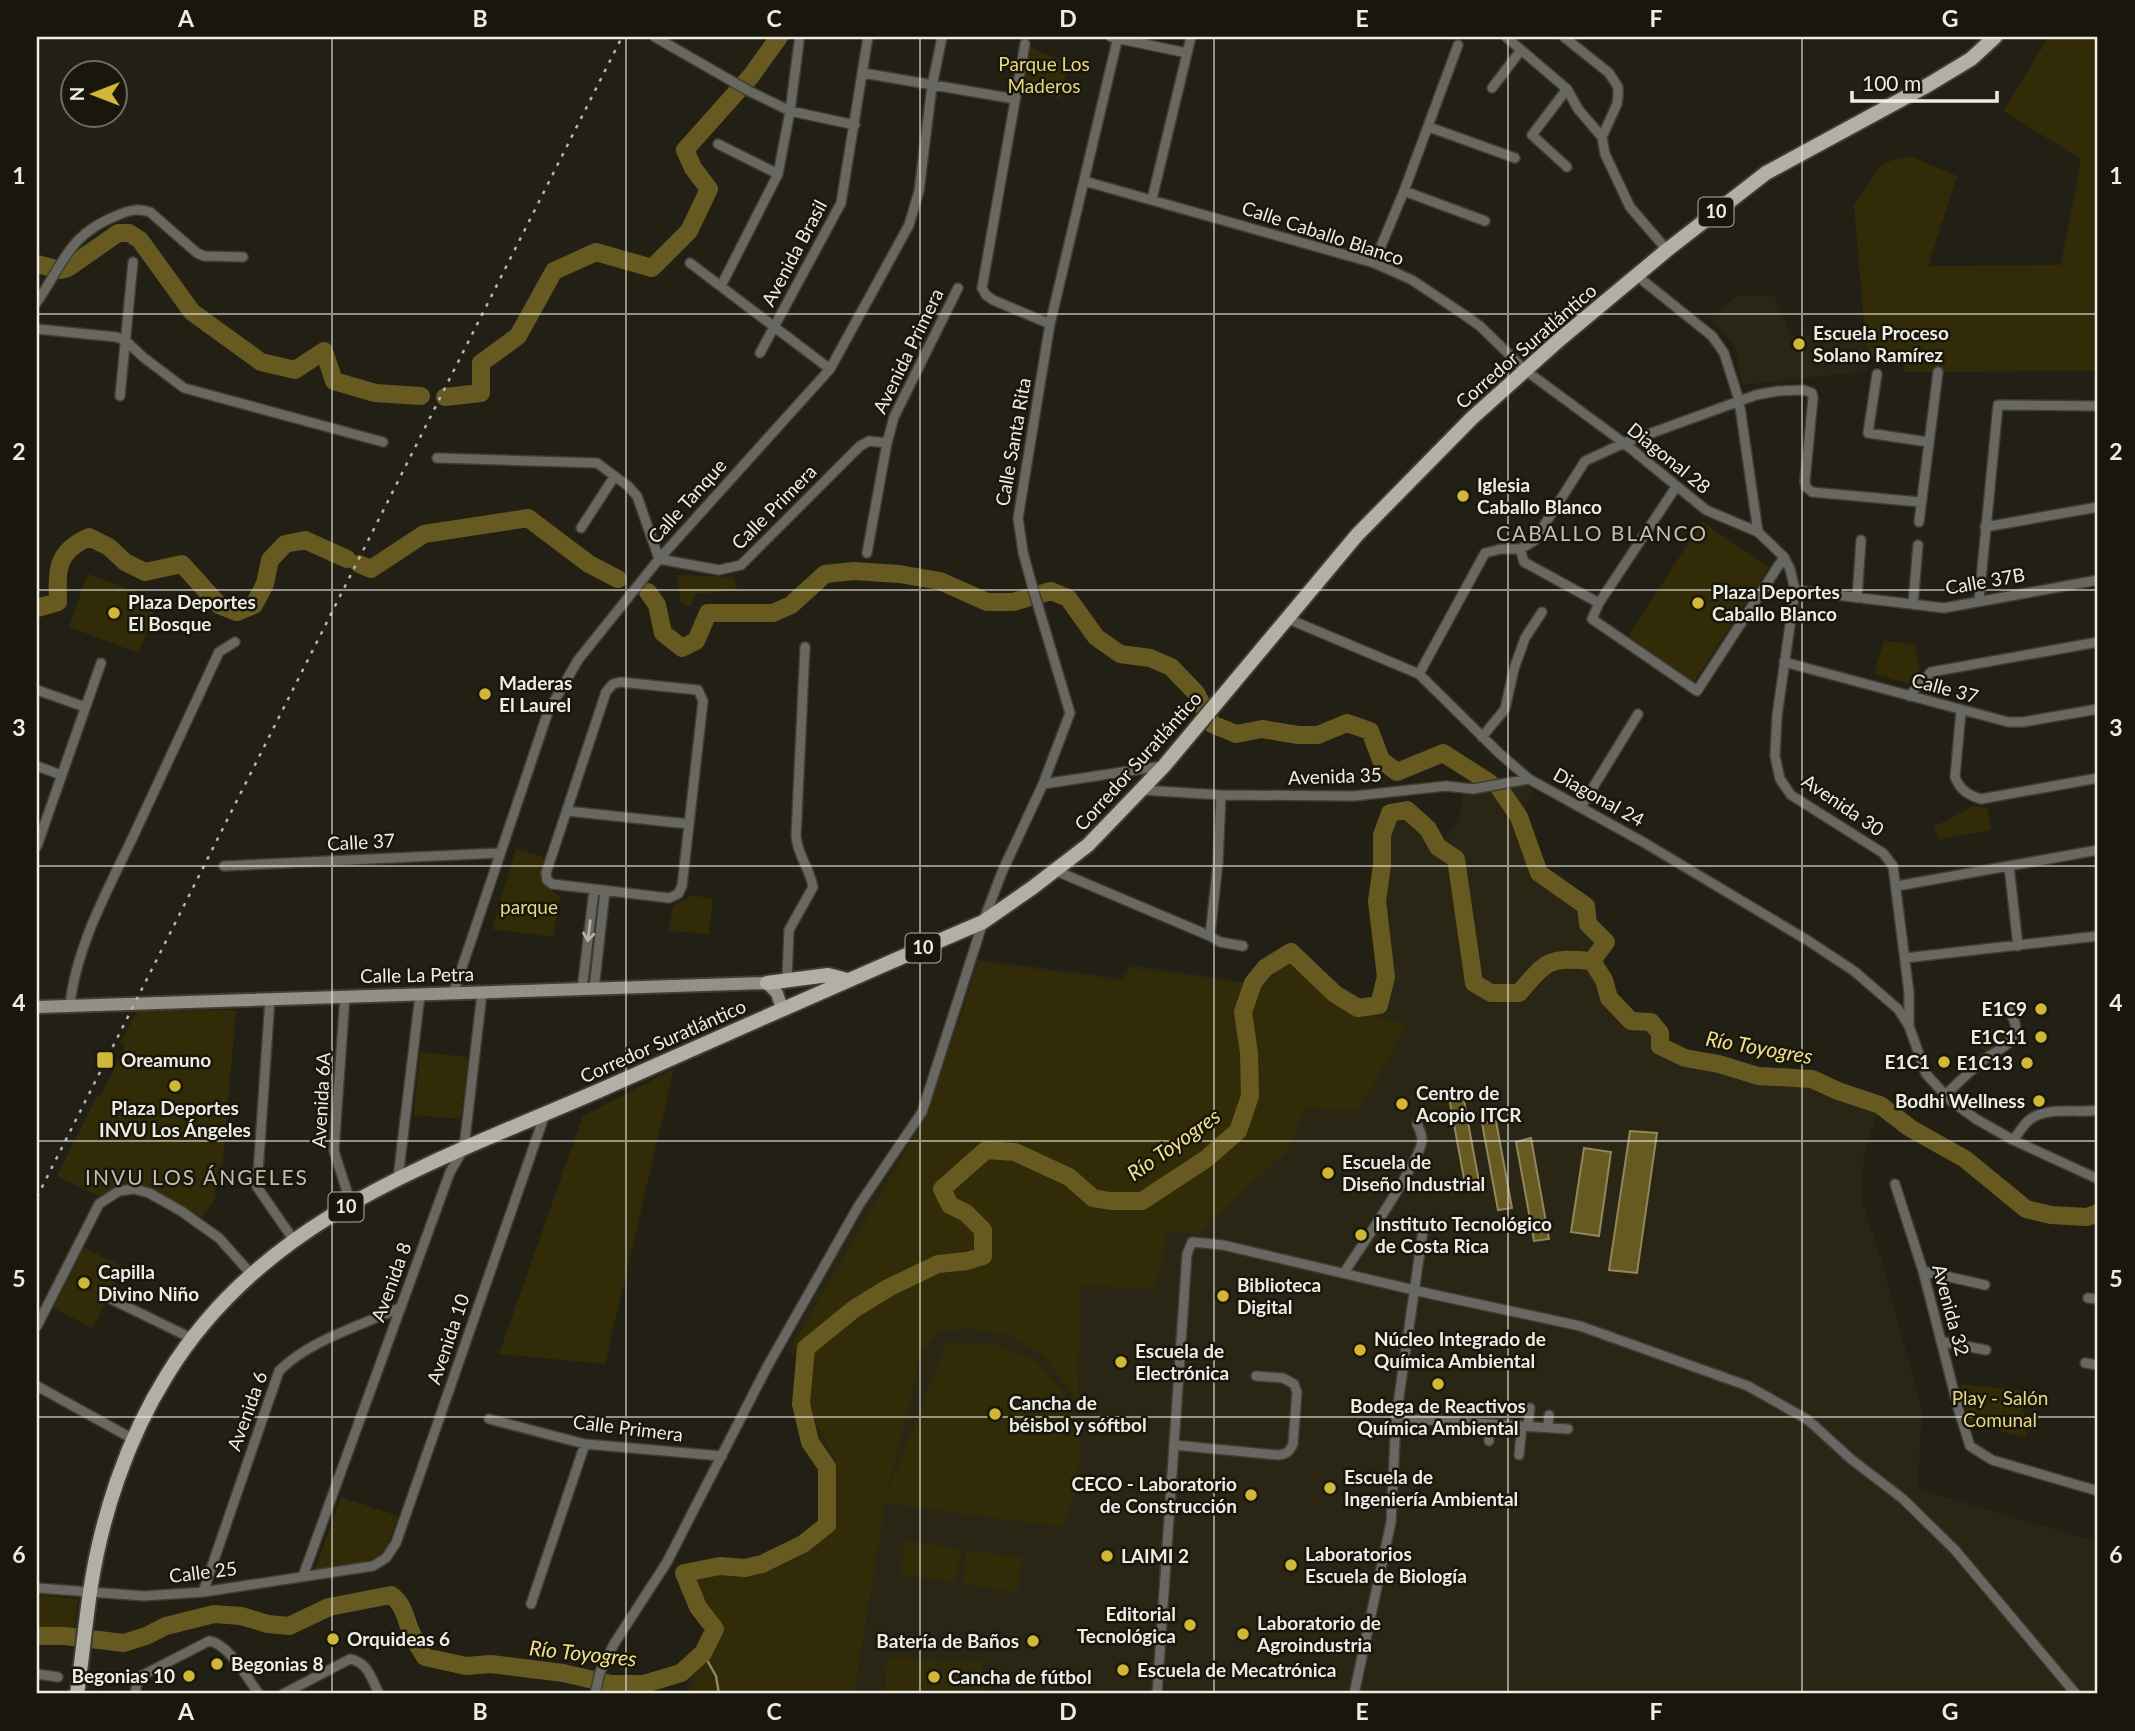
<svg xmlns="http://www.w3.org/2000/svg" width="2135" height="1731" viewBox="0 0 2135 1731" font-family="Lato,sans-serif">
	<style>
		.built { fill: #2a2615 }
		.green { fill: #322b08 }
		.water { fill: #665a21; stroke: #8f865c; stroke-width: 2 }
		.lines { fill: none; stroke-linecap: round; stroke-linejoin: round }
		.stream { stroke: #8f865c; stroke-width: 2.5 }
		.river { stroke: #665a21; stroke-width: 18 }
		.street-casing { stroke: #3f3d32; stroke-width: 12 }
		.secondary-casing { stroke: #3f3d32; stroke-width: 16 }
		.primary-casing { stroke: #3f3d32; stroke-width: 18 }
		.street { stroke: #686761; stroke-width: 9 }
		.secondary { stroke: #929087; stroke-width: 12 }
		.primary { stroke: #b2b0a4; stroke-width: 14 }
		.rail { stroke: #b8b6ae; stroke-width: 2.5; stroke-dasharray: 3.5 7; stroke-linecap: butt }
		.oneway { stroke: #b2b0aa }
		.grid { fill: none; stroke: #eeece5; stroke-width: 2; stroke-opacity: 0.55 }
		.poi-dot { fill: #d1b736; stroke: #19170c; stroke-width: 2.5 }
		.labels { text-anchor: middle; stroke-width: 5; stroke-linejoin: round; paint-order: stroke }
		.shield { fill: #19170c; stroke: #aeaca4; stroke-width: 2 }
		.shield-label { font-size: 18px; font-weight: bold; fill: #eeece5 }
		.park-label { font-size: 19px; fill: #e8d681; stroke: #19170c }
		.street-label { font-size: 19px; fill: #eeece5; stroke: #19170c }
		.poi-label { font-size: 19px; font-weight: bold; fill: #eeece5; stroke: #19170c; text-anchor: start }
		.neighbourhood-label { font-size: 21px; letter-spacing: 2px; fill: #c1beb0; stroke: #19170c }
		.water-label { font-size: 21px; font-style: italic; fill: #f3e08b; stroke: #19170c }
		.neatline { fill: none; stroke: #eeece5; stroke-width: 2.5 }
		.grid-label { font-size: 23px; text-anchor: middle; font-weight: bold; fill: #eeece5 }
	</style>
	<rect width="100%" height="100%" fill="#222015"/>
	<path class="built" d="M1737 296H1774L1791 335 1866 337 1868 371 1742 385 1736 349 1729 339 1709 318Z
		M1527 782 1535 787 1519 817 1539 873 1586 906 1588 924 1606 942 1592 961 1609 997 1630 1021 1652 1022 1660 1032 1659 1045 1686 1058 1758 1076 1812 1079 1837 1091 1880 1104 1864 1152 1862 1202 1881 1258 1922 1410 1918 1489 2098 1542V1694H684L693 1666 717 1629 700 1608 685 1575 720 1565 768 1564 804 1544 826 1525 827 1468 810 1442 802 1404 806 1364 785 1351 860 1213 925 1114 976 959 1122 978 1129 964 1255 984 1266 968 1291 955 1334 994 1356 1009 1379 1006 1386 980 1378 900 1382 866V836L1391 814 1407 810 1427 829 1439 845 1459 821 1462 793 1502 790Z"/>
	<path class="green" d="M2049 37H2098V371L1905 372 1903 358 1867 357 1854 205 1883 163 1910 156 1957 176 1928 266 2061 265 2081 159 2003 111Z
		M1030 47 1068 64 1060 98 1022 90Z
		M1702 522 1769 567 1693 683 1626 639Z
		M88 574 158 600 139 653 69 627Z
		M677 575 733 577 738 590 696 594 691 606H685L680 600Z
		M1884 641 1915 644 1920 671 1907 683 1874 674Z
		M1973 806 1987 808 1991 830 1938 840 1934 827Z
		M516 849 545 857 541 870 544 885 560 897 553 937 492 929Z
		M692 895 713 899 709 934 669 931 673 906Z
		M979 962 1124 981 1131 968 1263 986 1288 963 1336 1002 1355 1011 1407 1025 1358 1111 1305 1108 1287 1152 1245 1188 1199 1234 1168 1231 1155 1289 1080 1285 1078 1403 1045 1357 1007 1335 968 1328 939 1332 922 1351 886 1497 946 1343H992L1032 1358 1064 1392 1080 1436 1078 1486 1063 1527 885 1503 854 1694H693C692 1667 717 1649 721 1623L691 1578 767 1571 830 1530 835 1459 809 1409 811 1358 792 1346 927 1115Z
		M236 1010 221 1184H214L216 1197 202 1217 149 1187 121 1183 101 1197 57 1176 97 1096 100 1097 125 1046 120 1043 137 1011Z
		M2000 1028 2006 1031V1040L1986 1053 1966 1031Z
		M420 1052 468 1057 461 1119 414 1115Z
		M674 1069 605 1364 499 1354 583 1116Z
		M83 1247 123 1267 93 1328 53 1308Z
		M1960 1384 2020 1390 2027 1438 1969 1423Z
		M341 1497 398 1516C394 1527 391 1539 386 1549 376 1565 333 1566 315 1569Z
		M906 1540 961 1549 956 1583 901 1574Z
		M967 1550 1022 1558 1017 1592 962 1584Z
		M37 1595 78 1599 74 1633 37 1630Z
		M887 1657 982 1661 981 1694H885Z"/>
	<path class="water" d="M1463 1095 1479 1182 1465 1184 1449 1097Z
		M1496 1121 1512 1208 1498 1210 1482 1123Z
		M1630 1131 1657 1133 1637 1273 1609 1270Z
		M1531 1138 1549 1239 1534 1241 1516 1142Z
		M1584 1148 1611 1152 1599 1236 1571 1232Z"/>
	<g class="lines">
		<path class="stream" d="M703 1653 716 1676 719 1694"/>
		<path class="river" d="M37 264 60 270 68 268 118 233H129L140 240 192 312 261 362 295 370 324 351 334 381 375 393 421 396
			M445 397 481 393V363L518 336 554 271 596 252 652 268 689 231 709 189 693 168 685 150 751 76 779 37
			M359 564 371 569 424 534 528 518 589 564 618 579
			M648 592 657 605 663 633 682 648 696 641 708 613H773L791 605 825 574 854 571 899 574 940 581 987 602H1013L1051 591 1068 598 1096 637 1120 654 1150 658 1171 667 1196 693 1212 724 1236 734 1262 729 1298 735H1318L1347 723 1370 731 1381 760 1397 772 1443 753 1490 783
			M37 608 58 602C57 569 56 552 89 537L109 547 125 562 145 572 182 564 219 605 237 612 254 605 265 584 270 560 285 544 305 540 347 559
			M1500 789 1519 817 1539 873 1586 906 1588 924 1606 942 1592 961
			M37 1636H65L124 1643 146 1636 166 1626 214 1614 241 1616 268 1624 289 1626 329 1607 391 1595C406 1606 405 1621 413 1636 416 1643 421 1650 425 1657L466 1666 491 1664 563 1673 611 1684H644L681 1673 703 1653 715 1629 698 1607 684 1573 720 1566 745 1568 762 1564 803 1544 827 1525V1467L810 1442 801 1404 806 1348 854 1309 888 1288 938 1264 967 1261 983 1256V1230L966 1213 950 1205 942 1189 986 1150 1015 1152 1069 1177 1093 1198 1110 1201H1142L1206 1159 1238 1131 1250 1096 1249 1053 1243 1012 1253 983 1265 968 1291 952 1335 994 1358 1008 1379 1005 1386 977 1377 901 1382 865V835L1390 813 1407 810 1428 829 1438 847 1456 859 1474 983 1491 993H1519C1547 960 1549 957 1592 961L1604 980 1609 998 1631 1021 1651 1022 1660 1033V1046L1685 1058 1719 1064 1758 1076 1812 1079 1838 1091 1880 1105 1910 1128 1965 1159 2026 1209 2051 1215 2087 1217 2098 1213"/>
		<defs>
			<path id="street" d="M655 37 749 91 790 111 855 125
				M1111 37 1187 53
				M1506 37 1567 89 1578 109 1602 137
				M1564 37 1609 73 1618 87V96L1617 104 1602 137 1605 154 1630 207 1667 250
				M1025 44 982 288 986 295 993 300 1050 324
				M863 73 1015 99
				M1492 88 1521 50
				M1567 89 1532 135 1567 167
				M1429 127 1515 158
				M718 144 778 174
				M1084 181 1374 263 1412 280 1463 314 1480 326 1525 370 1624 443 1706 510 1758 532 1784 557 1790 569 1795 590 1777 716 1775 756 1780 779 1791 795 1883 853 1893 866 1909 993V1026
				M1404 191 1485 221
				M1152 199 1191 37
				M690 263 830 369
				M1374 263 1404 191 1458 45
				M1636 275 1712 336 1724 353 1739 400 1758 532
				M721 286 778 174 790 111 799 42
				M37 302C65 261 68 235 118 215 130 210 138 208 150 212L197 253 204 256 243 257
				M37 329 116 337 125 340 143 357 184 388 383 442
				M760 353 841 203 868 37
				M1877 374 1868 433 1928 442
				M120 396 133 262
				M437 458 597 463 628 486 637 496 659 559 719 570 741 565 860 446 869 441 887 443
				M1676 487 1599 603 1592 619 1697 691 1784 557
				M1919 522 1938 372
				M1985 527 2098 507
				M581 528 614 477
				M1520 549 1524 562 1599 603
				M867 553 887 443 894 417 958 288
				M1795 590 1944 608 2098 580
				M1857 598 1861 540
				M1979 600 1998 405 2098 406
				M1913 604 1918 545
				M1286 618 1419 674 1499 753 1529 779 1643 842 1807 940 1854 971 1898 1009 1909 1026 1926 1074 1951 1101 1976 1119 2013 1140 2098 1179
				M1784 662 2008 722H2023L2098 709
				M1419 674 1485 553 1501 549H1520L1534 541 1585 461 1624 443 1756 395 1778 391 1804 390 1812 393 1813 398 1805 481 1806 487 1812 492 1920 502
				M620 682 698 690 703 701 682 886 678 894 669 898 552 884 547 880 546 873 606 692 613 684Z
				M37 690 85 707
				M1909 696 1931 672 2098 642
				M1961 711 1955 777C1960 790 1968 795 1981 799L2098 778
				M1482 737 1505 709 1514 669 1525 638 1542 612
				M37 766 61 775
				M1043 784 1162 766
				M1141 790 1221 795 1354 796 1446 786 1473 789 1529 779
				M1581 807 1638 714
				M567 811 689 824
				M37 846 101 663
				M224 866 499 853
				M2009 866 2018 946
				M1054 870 1210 936 1220 942 1243 946
				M1897 886 2098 850
				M1210 936 1218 862 1221 795
				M1905 958 2098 936
				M787 979 789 930 813 887C810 869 797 854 796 836L805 647
				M582 989 594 890
				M594 989 605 891
				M453 994 548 712 578 660 659 559 830 369 909 225 919 191 932 86 942 37
				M345 996 334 1151 351 1204
				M270 999 257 1187 293 1239
				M70 1005C76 948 106 893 131 841 160 778 190 715 219 652L235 642
				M1944 1096C1958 1083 1971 1070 1985 1059 1995 1051 2009 1047 2014 1034 2018 1025 2013 1017 2008 1009
				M2013 1140C2018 1134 2022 1127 2027 1122 2044 1105 2076 1114 2098 1110
				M398 1178 420 995
				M1895 1184 1923 1271 1959 1411 1970 1446 1992 1460 2098 1491
				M1923 1271 1985 1285
				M1344 1273C1358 1251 1422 1159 1422 1140 1422 1134 1419 1129 1417 1124
				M2088 1298 2098 1299
				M111 1299 191 1338
				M37 1326 99 1204 119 1191 134 1189 149 1193 181 1211 219 1238 252 1275
				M1943 1342 1986 1350
				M2085 1363 2098 1365
				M37 1386 133 1439
				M1396 1418 1568 1429
				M489 1419 585 1444 722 1456
				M1528 1426 1530 1408
				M1548 1427 1549 1415
				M1489 1441V1424
				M1174 1445 1278 1455C1287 1454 1289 1452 1293 1444L1297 1392 1294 1384 1283 1378 1256 1376
				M1519 1455 1522 1426
				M303 1576 450 1172 464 1148 482 993
				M37 1588 144 1596 203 1592 373 1566 386 1558 396 1543 545 1114
				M203 1592 279 1371C310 1340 360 1326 399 1308
				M531 1604 585 1444
				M37 1674 58 1677
				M135 1694 137 1682 141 1676 209 1641C228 1643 248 1679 259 1694
				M283 1694 350 1659C368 1662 372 1680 379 1694
				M595 1694 600 1672 614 1644 667 1562 767 1367 859 1205 922 1112 983 922 1002 872 1043 784 1070 713 1033 589 1023 552 1018 518 1050 324 1118 37
				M1157 1694 1187 1254 1192 1242 1223 1245 1431 1294 1580 1326 1748 1386 1808 1420 1851 1459 1903 1499 1955 1550 2076 1694
				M1354 1694 1391 1522 1396 1418 1423 1230"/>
			<path id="secondary" d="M37 1007 767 983 777 993 782 1009"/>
			<path id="primary" d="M767 983 828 975 847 980
				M77 1694C82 1660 85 1626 90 1592 101 1517 127 1439 167 1375 266 1213 442 1160 605 1088 731 1032 857 976 983 922L1032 888 1088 845 1164 766 1357 535 1472 418 1559 340 1667 250 1766 173 1928 85 1971 59 1995 37"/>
		</defs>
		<use href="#street" class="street-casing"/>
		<use href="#secondary" class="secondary-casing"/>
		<use href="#primary" class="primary-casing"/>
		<use href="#street" class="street"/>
		<use href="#secondary" class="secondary"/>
		<use href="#primary" class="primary"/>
		<path class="rail" d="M37 1197 622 37"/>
	</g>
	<defs><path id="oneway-shaft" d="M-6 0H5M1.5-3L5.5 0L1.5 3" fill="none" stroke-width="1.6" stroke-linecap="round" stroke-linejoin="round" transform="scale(1.75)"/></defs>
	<use class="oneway" href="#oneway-shaft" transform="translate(589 931) rotate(97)"/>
	<path class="grid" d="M332 37V1694M626 37V1694M920 37V1694M1214 37V1694M1508 37V1694M1802 37V1694M37 314H2098M37 590H2098M37 866H2098M37 1141H2098M37 1417H2098"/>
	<g class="poi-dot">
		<circle cx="1799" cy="344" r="7"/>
		<circle cx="1463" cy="496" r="7"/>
		<circle cx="1698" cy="603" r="7"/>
		<circle cx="114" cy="613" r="7"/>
		<circle cx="485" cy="694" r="7"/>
		<circle cx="2041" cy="1009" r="7"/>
		<circle cx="2041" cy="1037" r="7"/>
		<rect x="96" y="1051" width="18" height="18" rx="3.5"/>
		<circle cx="1944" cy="1062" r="7"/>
		<circle cx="2027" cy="1063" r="7"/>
		<circle cx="175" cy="1086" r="7"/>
		<circle cx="2039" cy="1101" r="7"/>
		<circle cx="1402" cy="1104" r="7"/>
		<circle cx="1328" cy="1173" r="7"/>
		<circle cx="1361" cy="1235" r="7"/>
		<circle cx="84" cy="1283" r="7"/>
		<circle cx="1223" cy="1296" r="7"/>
		<circle cx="1360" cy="1350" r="7"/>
		<circle cx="1121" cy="1362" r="7"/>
		<circle cx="1438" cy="1384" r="7"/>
		<circle cx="995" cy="1414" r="7"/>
		<circle cx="1330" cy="1488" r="7"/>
		<circle cx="1251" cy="1495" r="7"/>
		<circle cx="1107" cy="1556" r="7"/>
		<circle cx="1291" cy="1565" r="7"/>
		<circle cx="1190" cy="1625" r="7"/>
		<circle cx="1243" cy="1634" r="7"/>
		<circle cx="333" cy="1639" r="7"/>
		<circle cx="1033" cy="1641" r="7"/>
		<circle cx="217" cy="1664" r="7"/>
		<circle cx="1123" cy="1670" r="7"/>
		<circle cx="189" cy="1676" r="7"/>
		<circle cx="934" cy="1677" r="7"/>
	</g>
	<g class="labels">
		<g class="shield">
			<rect x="1698.5" y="197.5" width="35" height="29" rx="5"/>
			<rect x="905.5" y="933.5" width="35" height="29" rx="5"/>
			<rect x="328.5" y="1192.5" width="35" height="29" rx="5"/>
		</g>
		<g class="shield-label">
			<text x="1716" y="218">10</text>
			<text x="923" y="954">10</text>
			<text x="346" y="1213">10</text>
		</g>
		<g class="park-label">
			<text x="1044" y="71">Parque Los<tspan x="1044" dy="22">Maderos</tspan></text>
			<text x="529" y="914">parque</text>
			<text x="2000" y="1405">Play - Salón<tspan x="2000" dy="22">Comunal</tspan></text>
		</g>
		<g class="street-label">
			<text transform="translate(1323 233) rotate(18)" y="7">Calle Caballo Blanco</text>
			<text transform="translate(794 253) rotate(-62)" y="7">Avenida Brasil</text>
			<text transform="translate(1526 346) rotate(-41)" y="7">Corredor Suratlántico</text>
			<text transform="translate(908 351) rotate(-64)" y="7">Avenida Primera</text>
			<text transform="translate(1013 442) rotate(-80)" y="7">Calle Santa Rita</text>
			<text transform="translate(1669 458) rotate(39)" y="7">Diagonal 28</text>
			<text transform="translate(687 501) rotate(-48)" y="7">Calle Tanque</text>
			<text transform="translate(774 507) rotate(-45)" y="7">Calle Primera</text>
			<text transform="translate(1985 581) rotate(-10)" y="7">Calle 37B</text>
			<text transform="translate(1945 688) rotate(15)" y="7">Calle 37</text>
			<text transform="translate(1138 761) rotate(-48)" y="7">Corredor Suratlántico</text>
			<text transform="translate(1335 776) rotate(-2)" y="7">Avenida 35</text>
			<text transform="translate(1599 797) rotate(29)" y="7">Diagonal 24</text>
			<text transform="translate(1843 805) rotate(34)" y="7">Avenida 30</text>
			<text transform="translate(361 842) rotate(-3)" y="7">Calle 37</text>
			<text transform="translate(417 975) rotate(-1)" y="7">Calle La Petra</text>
			<text transform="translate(663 1041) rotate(-24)" y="7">Corredor Suratlántico</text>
			<text transform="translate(321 1100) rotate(-87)" y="7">Avenida 6A</text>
			<text transform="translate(391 1282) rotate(-70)" y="7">Avenida 8</text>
			<text transform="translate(1951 1310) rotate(75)" y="7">Avenida 32</text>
			<text transform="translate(448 1339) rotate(-71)" y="7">Avenida 10</text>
			<text transform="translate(247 1411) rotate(-70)" y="7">Avenida 6</text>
			<text transform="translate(628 1428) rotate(7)" y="7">Calle Primera</text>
			<text transform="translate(203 1572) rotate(-7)" y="7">Calle 25</text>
		</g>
		<g class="poi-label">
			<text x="1813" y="340">Escuela Proceso<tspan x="1813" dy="22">Solano Ramírez</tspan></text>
			<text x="1477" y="492">Iglesia<tspan x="1477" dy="22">Caballo Blanco</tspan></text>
			<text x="1712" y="599">Plaza Deportes<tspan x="1712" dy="22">Caballo Blanco</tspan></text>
			<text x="128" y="609">Plaza Deportes<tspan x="128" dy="22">El Bosque</tspan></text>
			<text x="499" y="690">Maderas<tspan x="499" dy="22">El Laurel</tspan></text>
			<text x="2027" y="1016" text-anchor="end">E1C9</text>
			<text x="2027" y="1044" text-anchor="end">E1C11</text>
			<text x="121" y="1067">Oreamuno</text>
			<text x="1930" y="1069" text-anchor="end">E1C1</text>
			<text x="2013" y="1070" text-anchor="end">E1C13</text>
			<text x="1416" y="1100">Centro de<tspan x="1416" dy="22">Acopio ITCR</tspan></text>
			<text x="2025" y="1108" text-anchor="end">Bodhi Wellness</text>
			<text x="175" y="1115" text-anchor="middle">Plaza Deportes<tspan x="175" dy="22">INVU Los Ángeles</tspan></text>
			<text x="1342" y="1169">Escuela de<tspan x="1342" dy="22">Diseño Industrial</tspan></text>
			<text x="1375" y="1231">Instituto Tecnológico<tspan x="1375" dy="22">de Costa Rica</tspan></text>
			<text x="98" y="1279">Capilla<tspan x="98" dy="22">Divino Niño</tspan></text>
			<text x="1237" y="1292">Biblioteca<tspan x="1237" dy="22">Digital</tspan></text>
			<text x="1374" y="1346">Núcleo Integrado de<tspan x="1374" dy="22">Química Ambiental</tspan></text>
			<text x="1135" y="1358">Escuela de<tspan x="1135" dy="22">Electrónica</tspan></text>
			<text x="1009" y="1410">Cancha de<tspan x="1009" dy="22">béisbol y sóftbol</tspan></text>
			<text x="1438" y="1413" text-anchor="middle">Bodega de Reactivos<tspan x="1438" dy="22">Química Ambiental</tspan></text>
			<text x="1344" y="1484">Escuela de<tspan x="1344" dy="22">Ingeniería Ambiental</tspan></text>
			<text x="1237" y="1491" text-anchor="end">CECO - Laboratorio<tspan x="1237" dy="22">de Construcción</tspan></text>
			<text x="1305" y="1561">Laboratorios<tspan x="1305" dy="22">Escuela de Biología</tspan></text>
			<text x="1121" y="1563">LAIMI 2</text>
			<text x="1176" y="1621" text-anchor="end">Editorial<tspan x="1176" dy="22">Tecnológica</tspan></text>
			<text x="1257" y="1630">Laboratorio de<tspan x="1257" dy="22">Agroindustria</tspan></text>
			<text x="347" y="1646">Orquideas 6</text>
			<text x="1019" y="1648" text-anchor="end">Batería de Baños</text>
			<text x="231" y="1671">Begonias 8</text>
			<text x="1137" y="1677">Escuela de Mecatrónica</text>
			<text x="175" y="1683" text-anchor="end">Begonias 10</text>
			<text x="948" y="1684">Cancha de fútbol</text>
		</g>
		<g class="neighbourhood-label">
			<text x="1602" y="541">CABALLO BLANCO</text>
			<text x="197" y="1185">INVU LOS ÁNGELES</text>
		</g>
		<g class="water-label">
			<text transform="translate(1759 1048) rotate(10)" y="7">Río Toyogres</text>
			<text transform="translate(1174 1145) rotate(-35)" y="7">Río Toyogres</text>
			<text transform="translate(583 1654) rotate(6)" y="7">Río Toyogres</text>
		</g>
	</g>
	<rect width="2135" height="1731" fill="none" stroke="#19170c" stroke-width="77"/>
	<g transform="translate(94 94) rotate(270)"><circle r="33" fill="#19170c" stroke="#6e6c63" stroke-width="2"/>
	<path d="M0-5L12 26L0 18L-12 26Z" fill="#d1b736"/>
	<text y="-10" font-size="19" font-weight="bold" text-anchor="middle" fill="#eeece5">N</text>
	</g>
	<path d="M1852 91v10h145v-10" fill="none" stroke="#eeece5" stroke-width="3.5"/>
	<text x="1862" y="91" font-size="21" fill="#eeece5" stroke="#19170c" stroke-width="5" paint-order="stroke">100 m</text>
	<rect x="38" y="38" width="2058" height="1654" class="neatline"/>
	<g class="grid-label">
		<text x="186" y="27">A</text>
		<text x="480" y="27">B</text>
		<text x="774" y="27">C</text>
		<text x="1068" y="27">D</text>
		<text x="1362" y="27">E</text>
		<text x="1656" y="27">F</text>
		<text x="1950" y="27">G</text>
		<text x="19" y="184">1</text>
		<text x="2116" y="184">1</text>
		<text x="19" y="460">2</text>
		<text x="2116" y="460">2</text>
		<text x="19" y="736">3</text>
		<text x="2116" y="736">3</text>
		<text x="19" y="1011">4</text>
		<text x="2116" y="1011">4</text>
		<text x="19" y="1287">5</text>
		<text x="2116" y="1287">5</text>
		<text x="19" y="1563">6</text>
		<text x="2116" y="1563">6</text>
		<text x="186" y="1720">A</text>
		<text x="480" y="1720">B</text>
		<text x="774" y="1720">C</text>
		<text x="1068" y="1720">D</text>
		<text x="1362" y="1720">E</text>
		<text x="1656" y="1720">F</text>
		<text x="1950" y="1720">G</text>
	</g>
</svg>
